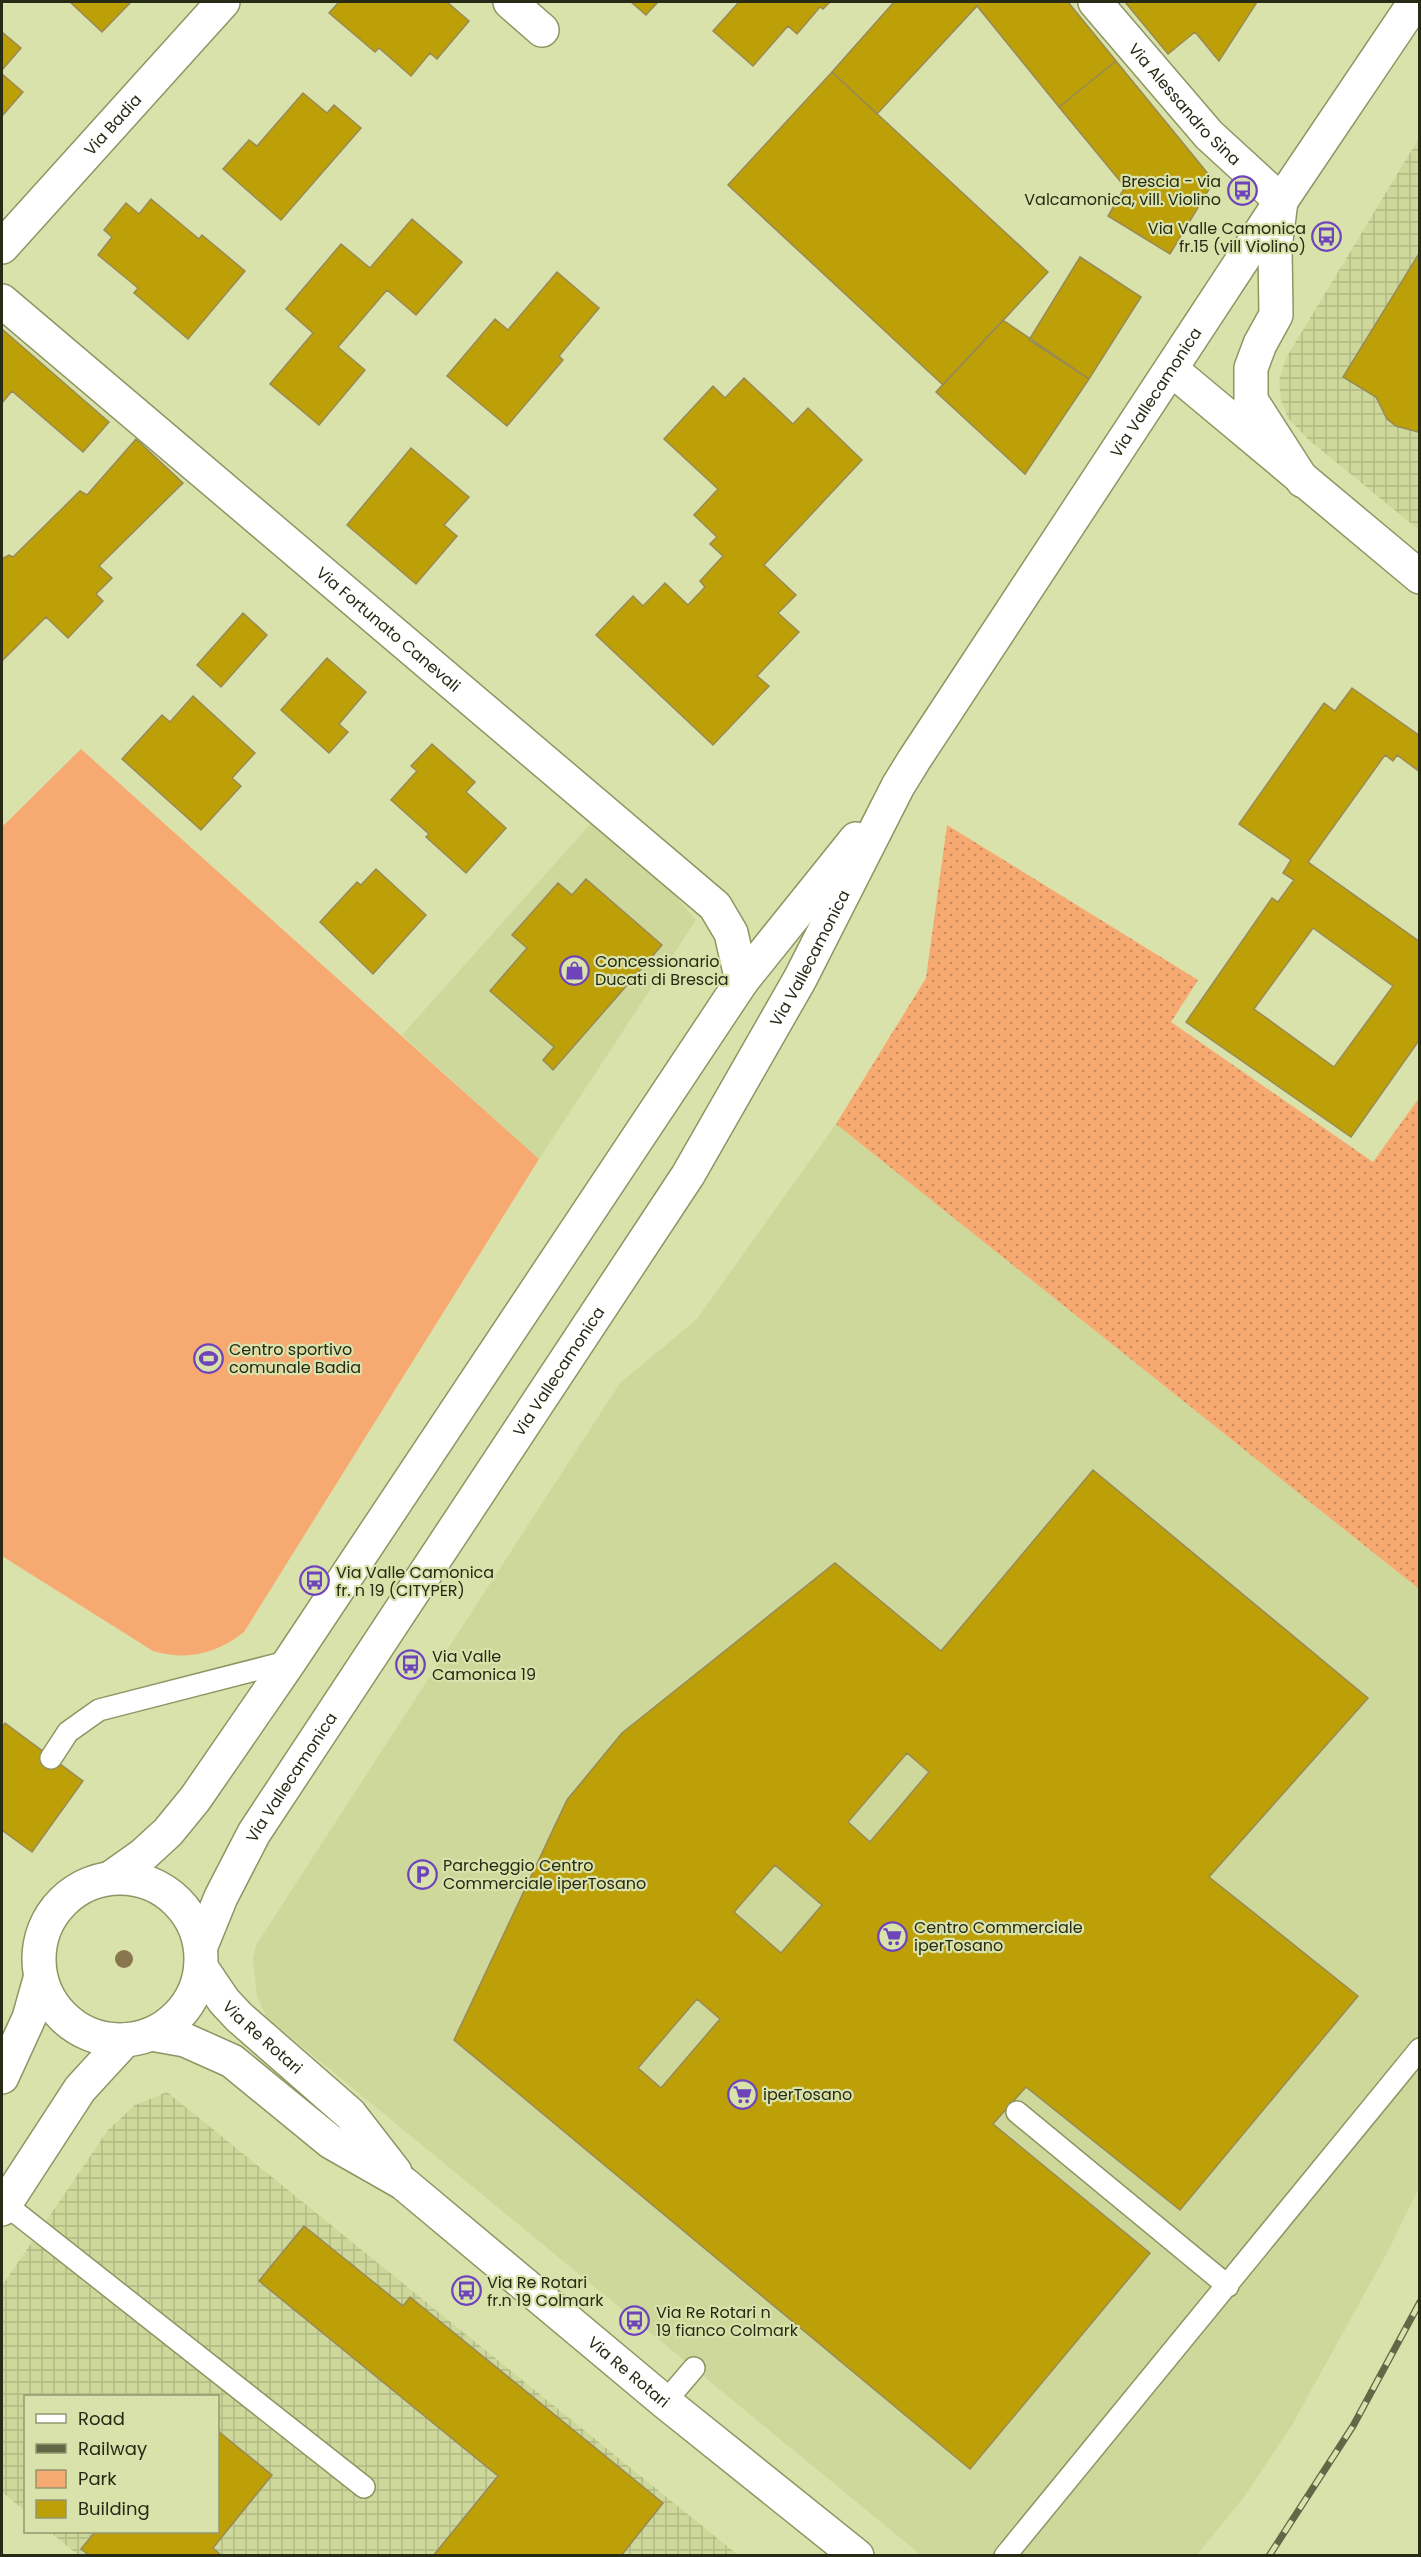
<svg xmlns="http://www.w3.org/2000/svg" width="1421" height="2557" viewBox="0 0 1421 2557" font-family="Poppins,sans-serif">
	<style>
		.built { fill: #cfd89b }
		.industrial { fill: url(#industrial-grid) }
		.grass { fill: url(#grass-dots) }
		.park { fill: #f7a972 }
		.building { fill: #bd9f07; stroke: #988a57; stroke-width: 1.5; fill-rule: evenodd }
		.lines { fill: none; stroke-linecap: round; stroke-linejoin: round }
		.lane-casing { stroke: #8e9562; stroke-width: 24 }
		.street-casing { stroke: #8e9562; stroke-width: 36 }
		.secondary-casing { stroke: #8e9562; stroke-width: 36 }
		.lane { stroke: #fff; stroke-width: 21 }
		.street { stroke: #fff; stroke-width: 33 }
		.secondary { stroke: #fff; stroke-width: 33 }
		.rail-casing { stroke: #626746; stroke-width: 7 }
		.rail { stroke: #dae2ac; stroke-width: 4.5; stroke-dasharray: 14; stroke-linecap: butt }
		.tree { fill: #88774e }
		.labels { text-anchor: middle; stroke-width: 4.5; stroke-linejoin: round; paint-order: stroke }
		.street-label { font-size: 16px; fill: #272a14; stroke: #dae2ac }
		.poi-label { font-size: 16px; fill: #272a14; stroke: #dae2ac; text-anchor: start }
	</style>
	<defs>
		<pattern id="industrial-grid" width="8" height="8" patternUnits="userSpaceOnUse" patternTransform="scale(1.5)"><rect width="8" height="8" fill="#cfd89b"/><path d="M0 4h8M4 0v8" fill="none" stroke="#b2ba85"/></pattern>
		<pattern id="grass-dots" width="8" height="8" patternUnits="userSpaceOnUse" patternTransform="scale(1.5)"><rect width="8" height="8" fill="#f7a972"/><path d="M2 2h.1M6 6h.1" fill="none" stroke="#c88a5c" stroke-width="1.8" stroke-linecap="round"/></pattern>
	</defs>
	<rect width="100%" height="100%" fill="#dae2ac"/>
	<path class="built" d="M594 820 661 879 696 920 539 1159 402 1035Z
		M836 1124 1419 1589V2188L1386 2255 1292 2425 1244 2497 1197 2555H921L266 2017 257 1996 253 1960 256 1945 620 1383 697 1319Z"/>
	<path class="industrial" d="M1419 138V530L1309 440 1288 418 1281 400 1279 381 1286 358Z
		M167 2092 738 2555 79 2556 50 2532H218V2396H26L25 2511 2 2492V2286L108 2130 135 2105Z"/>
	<path class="grass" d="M947 825 1198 980 1171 1022 1373 1162 1419 1098V1589L836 1124 926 978Z"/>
	<path class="park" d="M81 749 539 1159 244 1632C216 1654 187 1661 153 1651L2 1556V823L4 825Z"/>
	<path class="building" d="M70 2H131L102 32Z
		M339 2H447L469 21 437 59 430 53 411 76 379 48 375 52 329 13Z
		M631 2H658L646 15Z
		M739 2H830L823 9 820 7 797 34 788 26 753 66 713 31Z
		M894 2H1068L1116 61 1059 107 977 6 877 114 832 72Z
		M1125 2H1257L1219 61 1195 32 1168 54Z
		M2 32 21 48 2 70Z
		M1116 61 1214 181 1170 254 1108 216 1125 187 1059 107Z
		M832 72 1048 272 943 385 728 185Z
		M2 74 23 92 2 116Z
		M303 93 327 113 334 105 361 128 281 220 223 169 249 140 257 146Z
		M151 199 199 239 202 235 245 271 188 339 134 293 138 288 98 255 112 237 104 230 126 203 139 214Z
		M412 219 462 262 416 315 387 290 338 347 365 370 319 425 270 384 313 333 286 309 341 244 370 268Z
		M1420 252V431L1418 432 1396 426 1387 419 1376 397 1343 377Z
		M1080 257 1141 297 1089 379 1029 340Z
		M557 272 599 308 559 356 563 360 507 426 447 376 495 319 508 330Z
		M1003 320 1089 379 1025 474 936 392Z
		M2 329 109 422 83 452 12 391 2 403Z
		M744 378 793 424 808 408 862 460 764 565 796 595 778 613 799 632 757 676 769 686 713 745 596 635 633 596 643 606 665 583 688 605 705 587 700 581 723 556 710 544 717 537 694 515 718 489 664 439 713 386 725 398Z
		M136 439 183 483 99 566 112 578 96 594 103 601 68 638 46 617 2 661V559L9 555 13 557 80 491 87 495Z
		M411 448 469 497 444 525 457 536 416 584 347 525Z
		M243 613 267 635 221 687 197 665Z
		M327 658 366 692 339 724 348 732 329 753 281 710Z
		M1352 688 1420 736V772L1397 755 1393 761 1385 755 1308 862 1420 942V1039L1351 1137 1186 1022 1272 898 1278 902 1294 880 1283 873 1291 860 1239 824 1324 703 1335 711ZM1313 928 1393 986 1334 1067 1254 1009Z
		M193 696 255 753 232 778 241 786 201 830 122 759 162 715 170 722Z
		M432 744 475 782 466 792 506 828 466 873 426 837 429 834 391 800 417 771 411 766Z
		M376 869 426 915 373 974 320 922 357 882 361 885Z
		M586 879 662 945 553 1070 543 1060 554 1047 490 991 527 948 512 935 558 883 572 895Z
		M1093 1470 1368 1698 1209 1877 1358 1996 1180 2210 1026 2087 993 2124 1150 2253 970 2469 454 2040 567 1800 622 1733 835 1563 941 1651Z
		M5 1723 83 1781 32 1852 2 1830V1728Z
		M907 1753 929 1772 870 1842 848 1822Z
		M775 1865 822 1905 781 1953 734 1912Z
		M697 1999 720 2019 661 2088 638 2068Z
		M304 2226 403 2306 410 2297 663 2503 621 2556H433L498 2476 259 2281Z
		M218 2431 272 2475 213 2548 222 2556H90L81 2549 95 2532H218Z"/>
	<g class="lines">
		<defs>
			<path id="lane" d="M51 1758 68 1732 99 1710 290 1661
				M1017 2112 1228 2286
				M5 2204 364 2487
				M665 2402 694 2368
				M1005 2556 1420 2049"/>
			<g id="street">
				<path d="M510 2 542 30"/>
				<path id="s1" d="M1095 2 1209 135 1281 201 1275 248 1276 315 1260 344 1251 368V400L1303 481"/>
				<path id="s2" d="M2 247 223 2"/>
				<path id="s3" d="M2 301 715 906 731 933 742 981"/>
				<path d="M1171 369 1420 577"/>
				<path id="s4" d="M201 1967 224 2001 239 2017 350 2114 395 2172"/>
				<path id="s5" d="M151 2034 185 2040 232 2061 331 2142 403 2183 665 2402 857 2556"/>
			</g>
			<g id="secondary">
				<path d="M112 1877 143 1855 168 1832 195 1799 290 1661 742 981 856 839"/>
				<circle cx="120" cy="1959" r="81"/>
				<path id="s6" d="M201 1946 221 1897 254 1833 688 1175 800 979 898 786 914 760 1281 201 1415 2"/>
				<path d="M2 2077 29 2018 40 1979"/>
				<path d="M2 2209 80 2089 125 2040"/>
			</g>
		</defs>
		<use href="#lane" class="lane-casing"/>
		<use href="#street" class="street-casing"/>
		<use href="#secondary" class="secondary-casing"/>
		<use href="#lane" class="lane"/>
		<use href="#street" class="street"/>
		<use href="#secondary" class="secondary"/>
		<defs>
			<path id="rail" d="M1269 2556 1353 2426 1420 2302"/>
		</defs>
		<use href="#rail" class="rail-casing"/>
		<use href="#rail" class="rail"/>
	</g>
	<circle class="tree" cx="124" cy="1959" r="9"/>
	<defs>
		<symbol id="bus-ring" viewBox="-11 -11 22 22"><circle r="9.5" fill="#dae2ac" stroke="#6e44bc" stroke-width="1.5"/><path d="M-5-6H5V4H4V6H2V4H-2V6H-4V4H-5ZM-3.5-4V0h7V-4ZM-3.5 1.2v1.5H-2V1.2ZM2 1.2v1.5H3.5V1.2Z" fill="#6e44bc"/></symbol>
		<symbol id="shop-ring" viewBox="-11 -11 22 22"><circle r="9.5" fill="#dae2ac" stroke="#6e44bc" stroke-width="1.5"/><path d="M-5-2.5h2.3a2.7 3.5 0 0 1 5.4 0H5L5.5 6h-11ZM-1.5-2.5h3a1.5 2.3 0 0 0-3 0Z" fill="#6e44bc"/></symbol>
		<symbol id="stadium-ring" viewBox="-11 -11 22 22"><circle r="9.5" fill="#dae2ac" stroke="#6e44bc" stroke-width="1.5"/><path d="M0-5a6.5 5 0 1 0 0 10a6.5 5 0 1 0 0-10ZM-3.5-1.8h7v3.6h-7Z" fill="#6e44bc"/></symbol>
		<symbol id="parking-ring" viewBox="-11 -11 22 22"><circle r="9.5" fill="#dae2ac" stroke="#6e44bc" stroke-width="1.5"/><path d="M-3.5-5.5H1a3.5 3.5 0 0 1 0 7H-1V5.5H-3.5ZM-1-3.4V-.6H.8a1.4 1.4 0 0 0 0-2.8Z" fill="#6e44bc"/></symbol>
		<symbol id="supermarket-ring" viewBox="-11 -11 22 22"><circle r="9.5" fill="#dae2ac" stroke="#6e44bc" stroke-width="1.5"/><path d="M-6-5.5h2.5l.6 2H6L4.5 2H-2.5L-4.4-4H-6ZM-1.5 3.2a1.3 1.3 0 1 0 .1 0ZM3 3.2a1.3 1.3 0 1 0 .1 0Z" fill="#6e44bc"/></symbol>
	</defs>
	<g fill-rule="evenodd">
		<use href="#bus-ring" x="1226" y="174" width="33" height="33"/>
		<use href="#bus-ring" x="1310" y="220" width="33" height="33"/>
		<use href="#shop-ring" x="558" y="954" width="33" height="33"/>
		<use href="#stadium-ring" x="192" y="1342" width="33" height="33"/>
		<use href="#bus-ring" x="298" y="1564" width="33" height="33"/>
		<use href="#bus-ring" x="394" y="1648" width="33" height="33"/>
		<use href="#parking-ring" x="406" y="1858" width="33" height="33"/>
		<use href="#supermarket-ring" x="876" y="1920" width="33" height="33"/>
		<use href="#supermarket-ring" x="726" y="2078" width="33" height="33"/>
		<use href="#bus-ring" x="450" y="2274" width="33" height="33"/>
		<use href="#bus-ring" x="618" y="2304" width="33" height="33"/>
	</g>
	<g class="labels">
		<g class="street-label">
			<text dy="6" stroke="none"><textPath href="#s1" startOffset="136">Via Alessandro Sina</textPath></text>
			<text dy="6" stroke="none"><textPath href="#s2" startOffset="165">Via Badia</textPath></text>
			<text dy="6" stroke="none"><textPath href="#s6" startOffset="1826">Via Vallecamonica</textPath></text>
			<text dy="6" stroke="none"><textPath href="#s3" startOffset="507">Via Fortunato Canevali</textPath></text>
			<text dy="6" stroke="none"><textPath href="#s6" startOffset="1162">Via Vallecamonica</textPath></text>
			<text dy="6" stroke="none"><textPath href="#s6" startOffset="678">Via Vallecamonica</textPath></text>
			<text dy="6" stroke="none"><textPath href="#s6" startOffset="192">Via Vallecamonica</textPath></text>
			<text dy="6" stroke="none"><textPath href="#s4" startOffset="94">Via Re Rotari</textPath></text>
			<text dy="6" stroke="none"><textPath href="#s5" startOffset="591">Via Re Rotari</textPath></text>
		</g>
		<g class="poi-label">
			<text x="1221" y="187" text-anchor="end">Brescia - via<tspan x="1221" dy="18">Valcamonica, vill. Violino</tspan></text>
			<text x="1306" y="234" text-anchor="end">Via Valle Camonica<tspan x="1306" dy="18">fr.15 (vill Violino)</tspan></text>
			<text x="595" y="967">Concessionario<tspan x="595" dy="18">Ducati di Brescia</tspan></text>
			<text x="229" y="1355">Centro sportivo<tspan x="229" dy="18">comunale Badia</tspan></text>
			<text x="336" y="1578">Via Valle Camonica<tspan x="336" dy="18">fr. n 19 (CITYPER)</tspan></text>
			<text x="432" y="1662">Via Valle<tspan x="432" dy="18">Camonica 19</tspan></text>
			<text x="443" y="1871">Parcheggio Centro<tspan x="443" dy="18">Commerciale iperTosano</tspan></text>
			<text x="914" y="1933">Centro Commerciale<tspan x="914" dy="18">iperTosano</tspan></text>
			<text x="763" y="2100">iperTosano</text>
			<text x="487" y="2288">Via Re Rotari<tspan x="487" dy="18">fr.n 19 Colmark</tspan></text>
			<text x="656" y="2318">Via Re Rotari n<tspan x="656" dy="18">19 fianco Colmark</tspan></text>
		</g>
	</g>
	<rect width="1421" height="2557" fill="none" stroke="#272a14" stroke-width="6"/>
	<rect x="24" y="2395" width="195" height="138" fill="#dae2ac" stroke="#92986f" stroke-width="1.5"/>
	<rect x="36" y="2414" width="30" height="9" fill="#ffffff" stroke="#92986f" stroke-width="1.5"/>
	<text x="78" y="2425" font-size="18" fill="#272a14">Road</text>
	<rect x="36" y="2444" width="30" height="9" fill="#626746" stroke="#92986f" stroke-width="1.5"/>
	<text x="78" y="2455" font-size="18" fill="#272a14">Railway</text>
	<rect x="36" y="2470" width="30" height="18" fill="#f7a972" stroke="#92986f" stroke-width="1.5"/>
	<text x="78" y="2485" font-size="18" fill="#272a14">Park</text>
	<rect x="36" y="2500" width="30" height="18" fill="#bd9f07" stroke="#92986f" stroke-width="1.5"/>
	<text x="78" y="2515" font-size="18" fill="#272a14">Building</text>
</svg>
